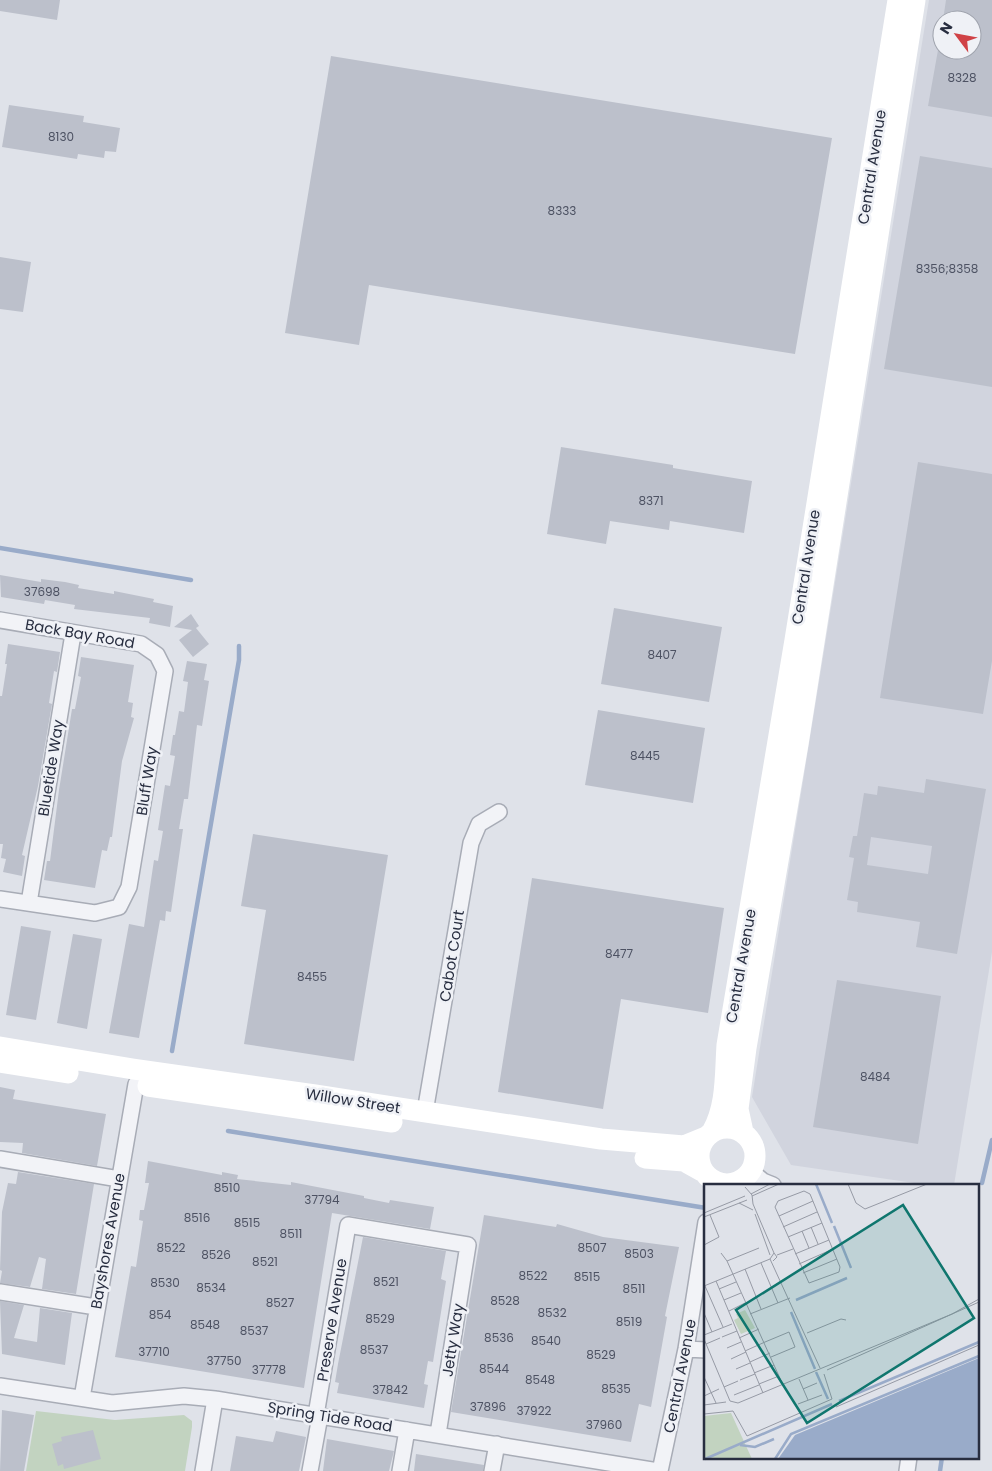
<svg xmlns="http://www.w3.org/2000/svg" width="992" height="1471" viewBox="0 0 992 1471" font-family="Poppins,sans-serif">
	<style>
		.built { fill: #d1d4de; fill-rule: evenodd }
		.green { fill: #c2d3c0 }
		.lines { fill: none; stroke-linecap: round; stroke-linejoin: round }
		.stream { stroke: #99abc9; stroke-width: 4.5 }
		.building { fill: #bcc0cb; fill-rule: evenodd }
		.street-casing { stroke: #a8acb6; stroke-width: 18 }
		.street { stroke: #f2f3f7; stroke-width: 15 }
		.secondary { stroke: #fff; stroke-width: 21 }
		.labels { text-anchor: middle; stroke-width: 5; stroke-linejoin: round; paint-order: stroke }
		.number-label { font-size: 12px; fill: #4d5263 }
		.street-label { font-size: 15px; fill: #282e40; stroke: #eff1f6 }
		.inset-river { fill: none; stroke: #99abc9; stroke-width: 2.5 }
		.inset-road { fill: none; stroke: #969aa5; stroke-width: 1 }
		.view { fill: #0f766e; fill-opacity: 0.15; stroke: #0f766e; stroke-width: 2.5 }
		.inset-edge { fill: none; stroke: #282e40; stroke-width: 2.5 }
	</style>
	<rect width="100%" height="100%" fill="#dfe2e9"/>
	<path class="built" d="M929 0H992V952L954 1185H928L791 1165 752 1097ZM942 20H972V50H942Z"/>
	<path class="green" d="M36 1411 115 1420 184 1415 192 1421V1427L185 1471H26Z"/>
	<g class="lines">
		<path class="stream" d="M0 548 191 580
			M172 1051 239 660V646
			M228 1131 706 1208
			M982 1183 992 1140
			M940 1471 942 1457"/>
	</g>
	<path class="building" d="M0 0H60L57 20 0 11Z
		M946 0H992V117L928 106 938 50H972V20H943Z
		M331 56 832 138 795 354 369 285 359 345 285 333Z
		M9 105 84 116 83 122 120 128 116 152 105 151 104 158 78 154 77 159 2 147Z
		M920 156 992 168V387L884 369Z
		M0 257 31 262 23 312 0 309Z
		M561 447 673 465V468L752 481 744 533 670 521 669 530 610 521 606 544 547 534Z
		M918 462 992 474V661L983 714 880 698Z
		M0 575 41 582V579L65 582 79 585 78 588 114 594V591L154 599 153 602 173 606 170 627 149 623 150 618 74 609 75 605 45 600 44 604 1 597Z
		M614 608 722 627 709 702 601 684Z
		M191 614 199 626 196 628 209 644 193 657 179 640 192 630 174 627Z
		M8 644 60 652 57 672 54 671 49 703 52 704 38 786 22 855 25 856 22 876 3 872 6 859 1 858 3 844H0V696H2L7 664H5Z
		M81 657 134 665 128 702 133 703 131 717 134 718 122 761 112 837H110L107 851 102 850 95 888 44 880 47 861H50L59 790 72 709H75L81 677 78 676Z
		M187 661 207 664 204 680 209 681 202 726 197 725 188 799H184L179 829H183L171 912 166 911 165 921 160 920 139 1038 109 1033 129 924 144 927 154 860 158 861 163 831 158 830 165 785 170 786 175 756 170 755 173 735H175L179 711 184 712 188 682 183 681Z
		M598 710 705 728 693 803 585 785Z
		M926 779 986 789 957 954 916 947 920 922 857 912 858 902 847 900 854 858 849 857 853 836H857L864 793 877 795 878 786 924 793ZM871 837 932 846 928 874 867 865Z
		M253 834 388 855 354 1061 244 1044 266 910 241 906Z
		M532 878 724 908 708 1013 621 999 603 1109 498 1092Z
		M21 926 51 931 36 1020 6 1015Z
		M73 934 102 939 87 1029 57 1023Z
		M837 980 941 996 918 1144 813 1127Z
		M0 1087 15 1090 13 1099 106 1114 97 1166 22 1153 23 1143 0 1142Z
		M148 1161 222 1175V1172L238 1175 237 1179 291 1185V1182L364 1196V1198L389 1203 390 1200 434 1207 430 1229 332 1213 304 1388 115 1357 131 1266 136 1267 143 1221 139 1220 140 1210H144L149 1183H145Z
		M18 1172 94 1184 76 1294 42 1289 46 1259 39 1257 30 1287 0 1283 2 1271 0 1270 2 1212 8 1183 16 1184Z
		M484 1215 556 1227 557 1224 603 1237 679 1247 665 1316 667 1317 651 1407 639 1404 631 1442 451 1412Z
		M363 1237 446 1251 441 1279 446 1281 433 1362 428 1361 424 1384 428 1385 424 1408 337 1393 339 1383 335 1382 338 1364Z
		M0 1301 24 1305 14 1338 37 1342 40 1308 72 1313 65 1365 2 1354Z
		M2 1410 34 1415 24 1471H0Z
		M93 1430 101 1459 64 1469 63 1464 58 1466 52 1444 62 1441 61 1437Z
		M276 1431 306 1437 299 1471H230L236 1436 273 1442Z
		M327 1439 394 1451 389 1471H323Z
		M416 1454 484 1465 483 1471H414Z"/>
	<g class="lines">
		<defs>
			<path id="street" d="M0 620 141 644 157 655 165 671 129 887 119 907 95 913 0 899
				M29 903 73 634
				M425 1112 471 843 479 824 499 812
				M0 1159 119 1179
				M751 1171 763 1181 773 1185
				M713 1185 714 1182
				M0 1292 96 1307
				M686 1349 706 1350
				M0 1386 112 1403 184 1396 215 1399 658 1471
				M82 1398 136 1084
				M316 1415 348 1225 468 1245 438 1434
				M203 1471 215 1399
				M310 1471 320 1416
				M400 1471 407 1430
				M492 1471 497 1444
				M660 1471 686 1349 706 1222
				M907 1471 909 1457"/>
		</defs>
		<use href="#street" class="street-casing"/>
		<use href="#street" class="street"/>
		<path class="secondary" d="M0 1047 133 1069 315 1095 601 1139 684 1146 706 1137
			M0 1062 68 1073
			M148 1086 392 1122
			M699 1156a28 28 0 1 1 56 0a28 28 0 1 1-56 0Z
			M712 1132C727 1106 725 1074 727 1045L795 640 898 0
			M743 1132 738 1109 746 1048 798 744 915 0
			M645 1158 684 1161 702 1171"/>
	</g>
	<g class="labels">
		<g class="number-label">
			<text x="962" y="82">8328</text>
			<text x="61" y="141">8130</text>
			<text x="562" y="215">8333</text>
			<text x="947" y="273">8356;8358</text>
			<text x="651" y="505">8371</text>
			<text x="42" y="596">37698</text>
			<text x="662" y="659">8407</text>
			<text x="645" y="760">8445</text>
			<text x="619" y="958">8477</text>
			<text x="312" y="981">8455</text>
			<text x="875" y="1081">8484</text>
			<text x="227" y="1192">8510</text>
			<text x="322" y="1204">37794</text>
			<text x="197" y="1222">8516</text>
			<text x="247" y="1227">8515</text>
			<text x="291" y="1238">8511</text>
			<text x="171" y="1252">8522</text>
			<text x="592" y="1252">8507</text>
			<text x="639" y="1258">8503</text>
			<text x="216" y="1259">8526</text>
			<text x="265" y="1266">8521</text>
			<text x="533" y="1280">8522</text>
			<text x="587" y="1281">8515</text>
			<text x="386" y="1286">8521</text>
			<text x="165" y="1287">8530</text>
			<text x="211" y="1292">8534</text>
			<text x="634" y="1293">8511</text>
			<text x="505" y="1305">8528</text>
			<text x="280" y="1307">8527</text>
			<text x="552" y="1317">8532</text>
			<text x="160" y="1319">854</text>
			<text x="380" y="1323">8529</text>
			<text x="629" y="1326">8519</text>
			<text x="205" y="1329">8548</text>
			<text x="254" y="1335">8537</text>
			<text x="499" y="1342">8536</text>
			<text x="546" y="1345">8540</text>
			<text x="374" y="1354">8537</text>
			<text x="154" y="1356">37710</text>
			<text x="601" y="1359">8529</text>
			<text x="224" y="1365">37750</text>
			<text x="494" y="1373">8544</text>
			<text x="269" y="1374">37778</text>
			<text x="540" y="1384">8548</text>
			<text x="616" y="1393">8535</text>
			<text x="390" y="1394">37842</text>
			<text x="488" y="1411">37896</text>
			<text x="534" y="1415">37922</text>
			<text x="604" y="1429">37960</text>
		</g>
		<g class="street-label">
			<text transform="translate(872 167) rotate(-81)" y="5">Central Avenue</text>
			<text transform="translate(806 567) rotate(-81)" y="5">Central Avenue</text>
			<text transform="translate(80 634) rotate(10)" y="5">Back Bay Road</text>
			<text transform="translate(51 768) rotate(-81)" y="5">Bluetide Way</text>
			<text transform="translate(147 781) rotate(-81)" y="5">Bluff Way</text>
			<text transform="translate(452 956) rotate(-81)" y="5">Cabot Court</text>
			<text transform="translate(741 966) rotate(-80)" y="5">Central Avenue</text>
			<text transform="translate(353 1101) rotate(9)" y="5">Willow Street</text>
			<text transform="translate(108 1241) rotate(-80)" y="5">Bayshores Avenue</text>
			<text transform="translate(332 1320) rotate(-81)" y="5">Preserve Avenue</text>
			<text transform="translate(453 1340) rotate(-81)" y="5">Jetty Way</text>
			<text transform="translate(680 1376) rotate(-79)" y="5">Central Avenue</text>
			<text transform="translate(330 1417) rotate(9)" y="5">Spring Tide Road</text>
		</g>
	</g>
	<g transform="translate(704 1184)">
		<rect width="275" height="275" fill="#dfe2e9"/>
		<path d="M41 126 51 144 37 150 30 136 34 134 32 130ZM27 229 48 275H0V232Z" fill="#c2d3c0"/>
		<path d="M275 174V275H74L91 251Z" fill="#99abc9"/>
		<path class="inset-river" d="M112 0 128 39M130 42 147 84M92 116 143 94M87 128 111 185M112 188 124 215M135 217 275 158M36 261 51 263 70 255M1 275 128 220M71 275 87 250 275 172"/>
		<path class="inset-road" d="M144 0 152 19 161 25 223 0M41 3 48 11 49 20 70 69M100 7 106 10 136 83 135 88 105 99 71 23 74 17ZM47 10 66 0M48 12 75 0M35 19 49 26M0 29 41 12M51 30 66 71M75 32 109 17M0 33 43 16M79 43 113 28M107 43 114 60M98 47 105 64M84 53 118 39M0 61 15 53 6 31M17 69 23 77 55 64M91 70 125 56M73 71 89 65M23 77 79 201M69 77 73 73 70 69 66 75 116 184M57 79 74 119M95 80 129 65M41 85 57 125M99 89 133 75M12 97 59 209M0 102 66 75M1 102 19 143M15 105 32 98M20 116 37 109M25 127 41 119M0 129 8 148M46 130 86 114M103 149 137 135 142 136M0 151 28 140M18 153 33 147M35 154 55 145M0 155 26 217 34 219 248 130 275 115M61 158 85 148 91 163 67 173M2 160 16 154M23 164 37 158M41 167 61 158M27 175 42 168M46 178 66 169M32 185 46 179M123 186 275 118M50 189 70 181M0 193 12 219M95 195 104 216M36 196 51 190M55 200 75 192M20 203 34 197M99 205 113 199M30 211 55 201M0 212 15 205M94 220 118 211M0 221 22 218M132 223 275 161M0 230 29 227 43 252 128 215 120 190"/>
		<path class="view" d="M199 21 270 134 103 239 32 126Z"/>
		<rect width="275" height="275" class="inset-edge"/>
	</g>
	<g transform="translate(957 35) rotate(302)"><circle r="24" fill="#eff1f6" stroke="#9fa3ad"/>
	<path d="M0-4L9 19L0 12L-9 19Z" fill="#d04246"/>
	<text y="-8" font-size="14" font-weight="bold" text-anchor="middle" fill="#282e40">N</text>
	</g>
</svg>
